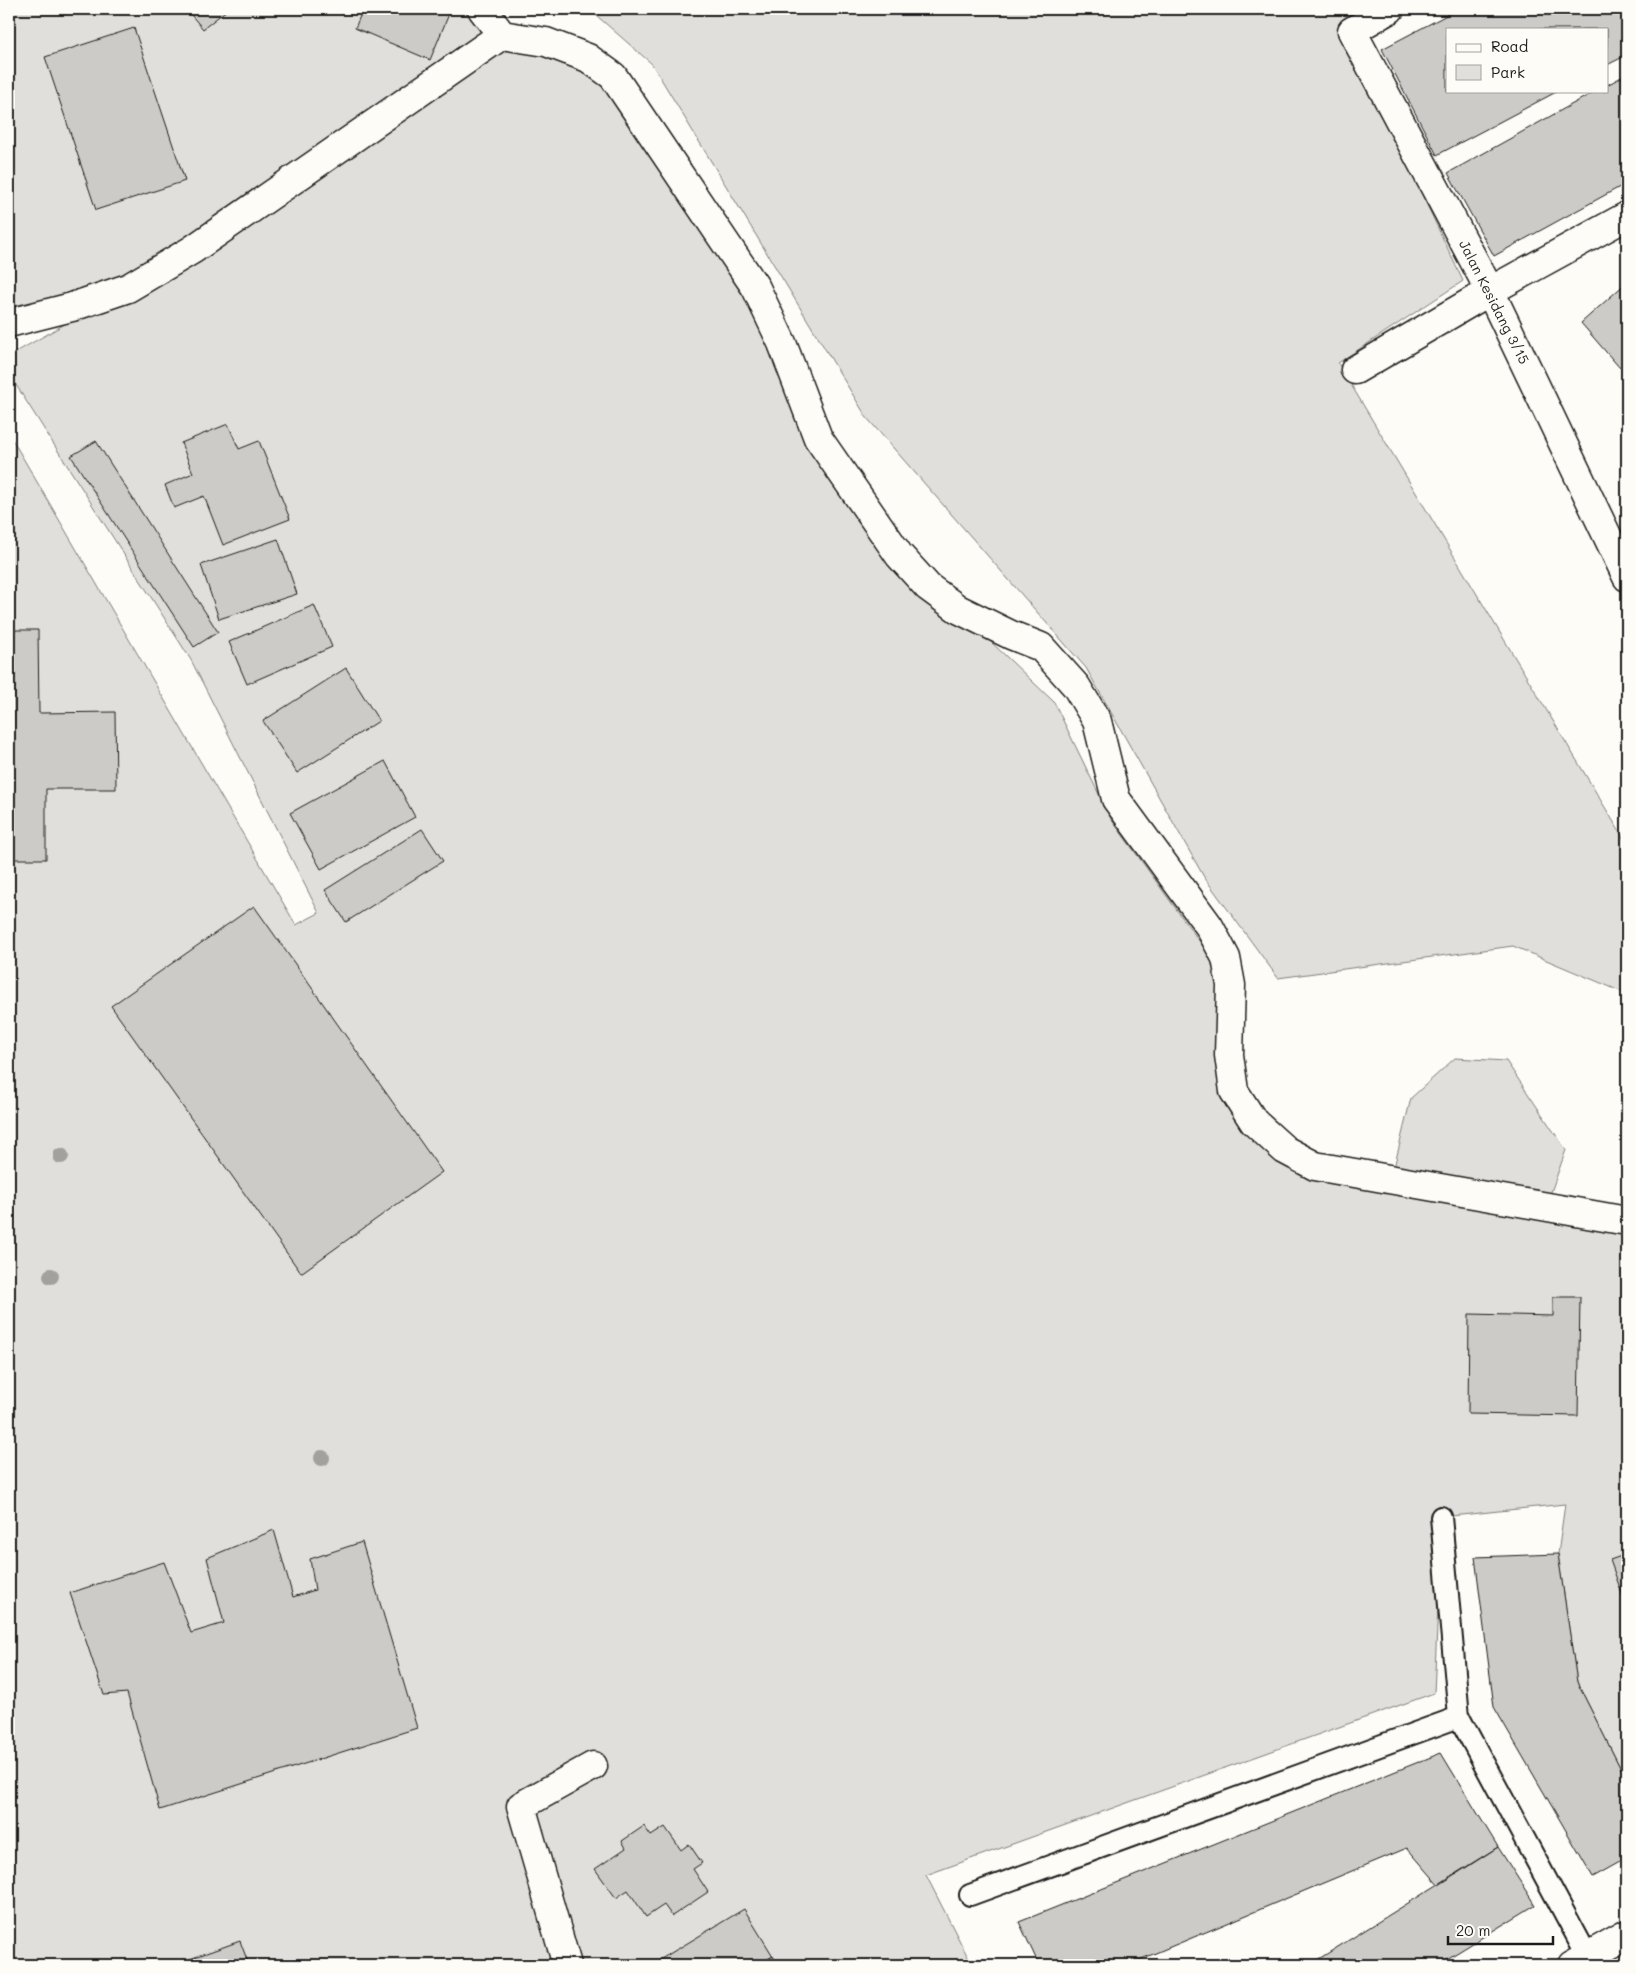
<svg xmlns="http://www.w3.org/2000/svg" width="1636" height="1974" viewBox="0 0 1636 1974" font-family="Mali,sans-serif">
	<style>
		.green { fill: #e0dfdb; stroke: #7e7e7c }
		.building { fill: #cccbc8; stroke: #1c1c1c }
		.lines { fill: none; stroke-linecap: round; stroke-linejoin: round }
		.lane-casing { stroke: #1c1c1c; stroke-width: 24 }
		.street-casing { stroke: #1c1c1c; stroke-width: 31 }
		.lane { stroke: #fdfcf7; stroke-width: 20 }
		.street { stroke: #fdfcf7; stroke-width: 28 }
		.tree { fill: #a2a19e }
		.labels { text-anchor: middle; stroke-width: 4.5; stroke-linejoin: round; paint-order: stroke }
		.street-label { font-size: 14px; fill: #1c1c1c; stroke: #fdfcf7 }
	</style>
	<rect width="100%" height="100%" fill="#fdfcf7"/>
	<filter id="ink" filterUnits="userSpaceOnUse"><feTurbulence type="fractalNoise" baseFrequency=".02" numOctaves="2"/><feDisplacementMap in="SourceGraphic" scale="10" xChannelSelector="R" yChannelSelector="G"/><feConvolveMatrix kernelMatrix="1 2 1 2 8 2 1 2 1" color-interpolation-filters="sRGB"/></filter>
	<g filter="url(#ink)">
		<path class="green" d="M9 9H482L613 76 756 288 818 438 928 587 990 641 1054 702 1111 819 1231 985 1234 1091 1315 1166 1391 1180 1411 1098 1455 1058 1506 1061 1566 1150 1546 1206 1627 1221V1781L1577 1682 1558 1554 1565 1504 1442 1517 1434 1693 926 1875 972 1965H9V434L296 925 319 913 191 660 9 374V356L126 289 9 317Z
			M589 9H1367L1342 25 1463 281 1338 363 1627 844V994L1513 946 1278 978 1204 877 1086 668 867 418 652 64Z"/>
		<path class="building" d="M186 9H228L203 29Z
			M363 9H451L430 60 355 28Z
			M1458 9H1624L1627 14V55L1607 65V29H1447V91H1558L1437 155 1382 49Z
			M134 28 185 181 96 210 45 57Z
			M1627 74V183L1494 256 1448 173 1596 91H1607V85Z
			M1627 282V360L1619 367 1581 323Z
			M228 424 239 449 259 441 290 519 223 545 204 496 174 508 165 485 193 473 181 443Z
			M96 441 218 632 194 647 71 456Z
			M278 539 297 594 219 619 201 565Z
			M314 605 332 647 247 684 229 642Z
			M9 630H38L39 713 115 712 116 789H46V859H9Z
			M346 668 379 721 297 773 263 721Z
			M385 761 415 817 321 869 290 813Z
			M422 829 443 861 346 922 325 890Z
			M254 906 442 1172 301 1273 111 1006Z
			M1553 1297H1580L1578 1416 1468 1414 1469 1314 1553 1316Z
			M1627 1417V1459L1622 1418Z
			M274 1530 293 1597 315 1590 310 1559 362 1542 417 1728 160 1810 127 1693 104 1695 70 1593 164 1562 191 1633 224 1623 207 1558Z
			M1558 1554 1577 1682 1627 1781V1858L1593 1877 1494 1707 1475 1557Z
			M1627 1554V1608L1610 1560Z
			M1441 1753 1498 1847 1439 1885 1407 1848 1127 1965H1039L1019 1922Z
			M644 1826 651 1836 665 1827 681 1850 689 1844 702 1863 693 1869 708 1892 672 1916 664 1905 646 1917 628 1890 616 1898 595 1869 626 1848 622 1841Z
			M1498 1847 1535 1905 1437 1965H1309Z
			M744 1909 773 1956 758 1965H651Z
			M240 1941 249 1965H186L184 1961Z
			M773 1956 778 1965H758Z"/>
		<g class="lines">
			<defs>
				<path id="lane" d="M1441 1517 1459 1717 1587 1955
					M970 1895 1459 1717"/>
				<path id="street" d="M482 9 502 35 546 42 588 58 613 76 756 288 782 343 818 438 899 555 928 587 958 609 1011 635 1041 647 1076 686 1097 721 1116 799 1209 926 1226 958 1231 985 1229 1055 1234 1091 1254 1122 1285 1150 1315 1166 1627 1221
					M1390 9 1352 31 1490 291 1627 577
					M9 323 72 307 128 288 192 250 502 35
					M1355 370 1490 291 1627 216
					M567 1965 521 1806 593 1766
					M1572 1965 1627 1934"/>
			</defs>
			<use href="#lane" class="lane-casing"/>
			<use href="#street" class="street-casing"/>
			<use href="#lane" class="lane"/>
			<use href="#street" class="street"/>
		</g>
		<g class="tree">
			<circle cx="61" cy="1156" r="8"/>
			<circle cx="51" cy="1276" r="8"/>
			<circle cx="322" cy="1458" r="8"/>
		</g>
	</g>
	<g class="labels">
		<g class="street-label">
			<text transform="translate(1494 302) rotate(63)" y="5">Jalan Kesidang 3/15</text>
		</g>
	</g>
	<rect width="1636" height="1974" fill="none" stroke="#fdfcf7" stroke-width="30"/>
	<rect x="15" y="15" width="1606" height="1944" fill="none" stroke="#1c1c1c" stroke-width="2" filter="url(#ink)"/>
	<rect x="1446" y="28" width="162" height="65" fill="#fdfcf7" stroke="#a3a29f"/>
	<rect x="1456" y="44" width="25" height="8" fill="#fdfcf7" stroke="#a3a29f"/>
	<text x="1491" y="52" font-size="15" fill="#1c1c1c">Road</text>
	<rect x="1456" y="65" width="25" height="15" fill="#e0dfdb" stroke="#a3a29f"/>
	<text x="1491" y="78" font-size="15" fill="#1c1c1c">Park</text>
	<path d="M1448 1936v8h105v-8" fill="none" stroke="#1c1c1c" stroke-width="2.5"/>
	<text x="1456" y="1936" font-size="15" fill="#1c1c1c" stroke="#fdfcf7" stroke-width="4" paint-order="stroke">20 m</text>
</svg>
